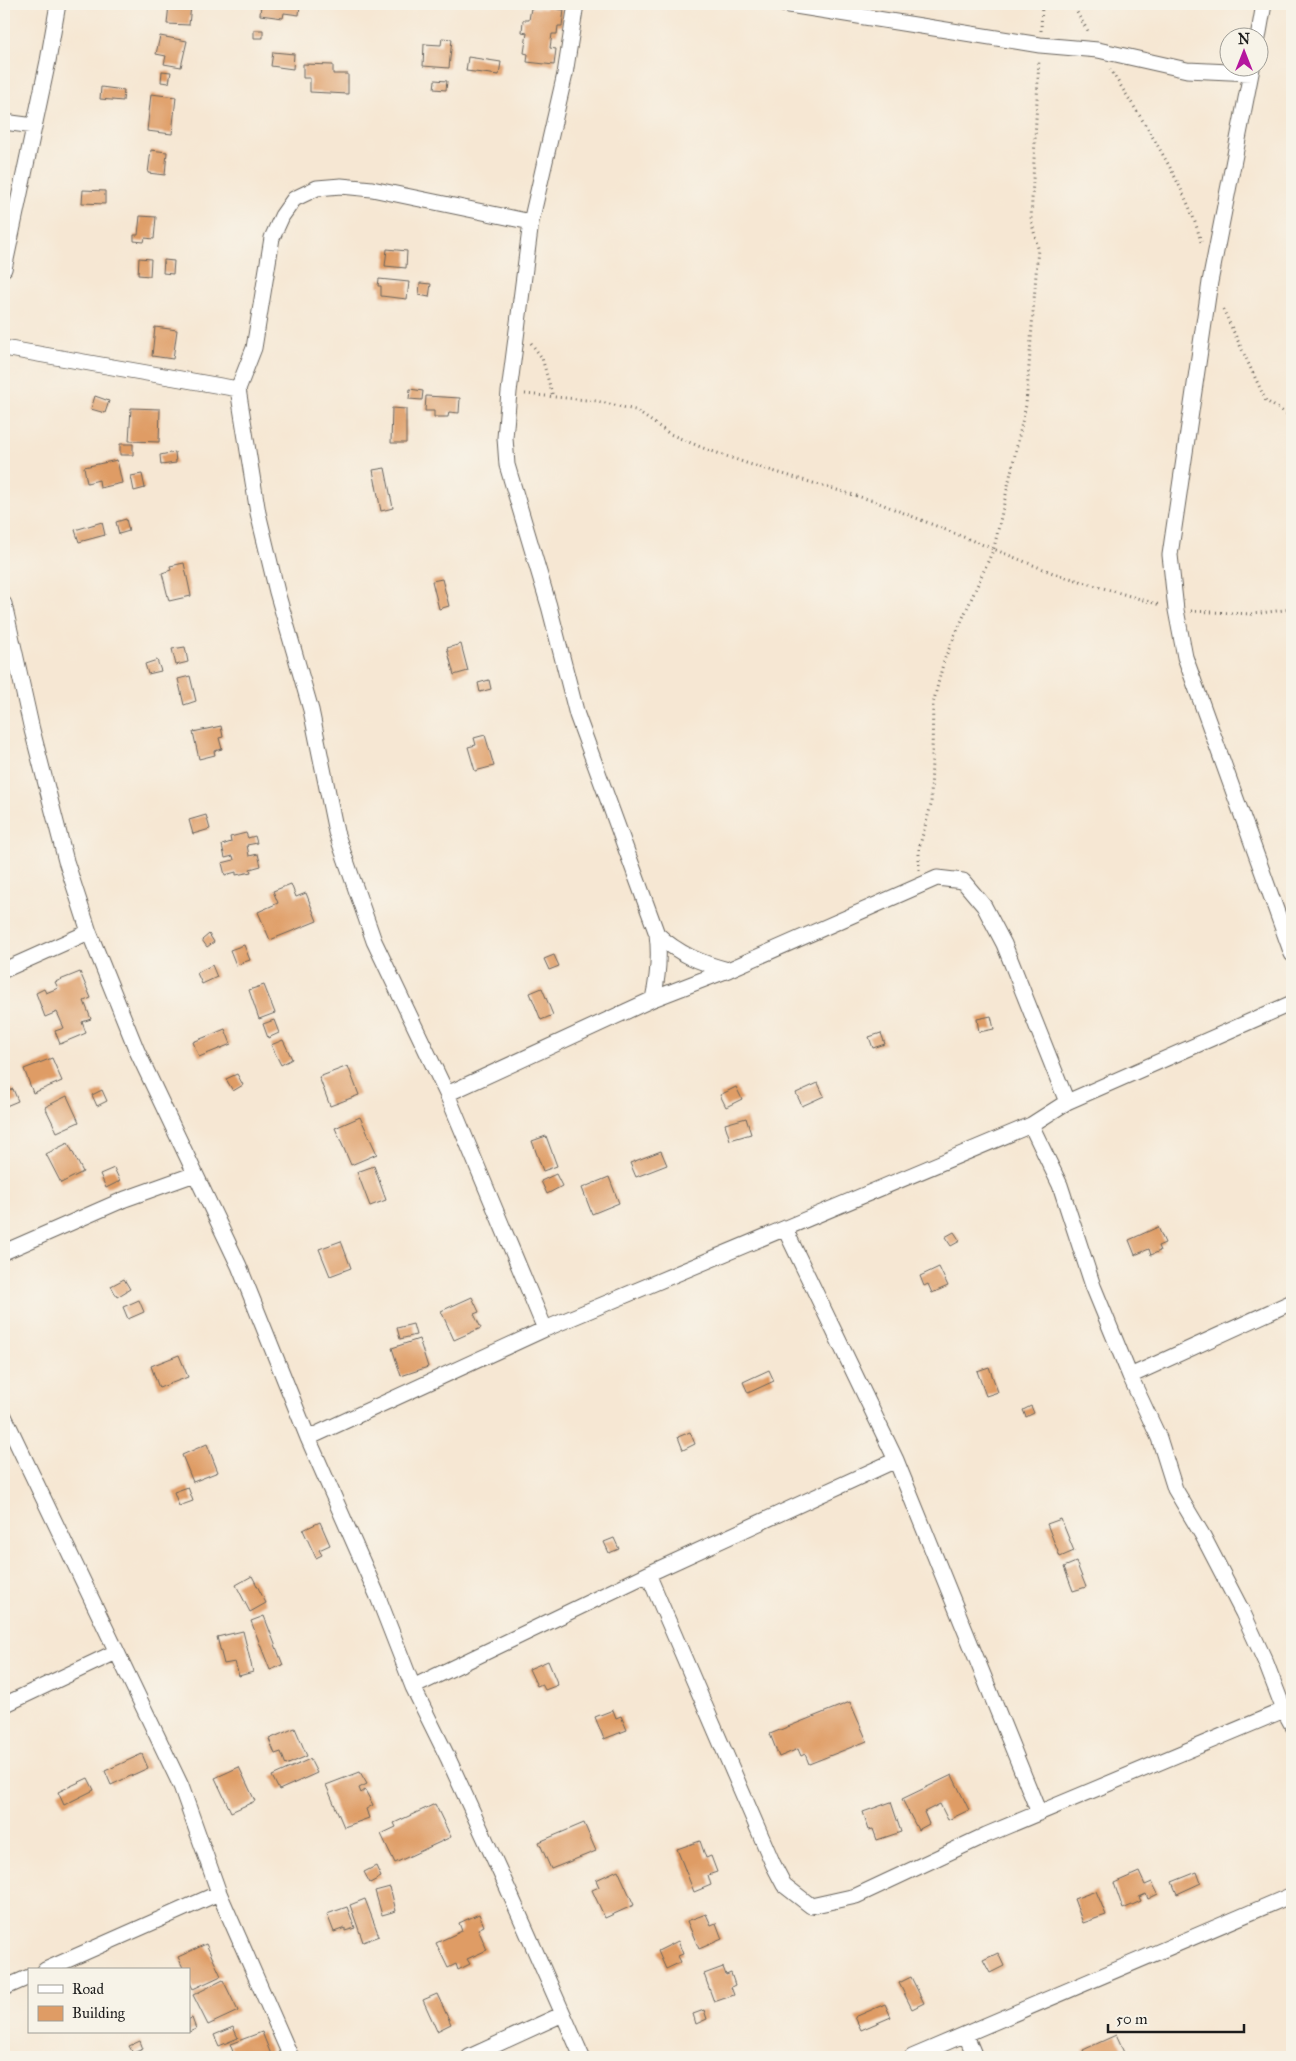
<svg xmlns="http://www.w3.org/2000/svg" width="1296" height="2061" viewBox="0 0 1296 2061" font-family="'IM FELL Great Primer',serif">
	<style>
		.building { fill: #df9c65 }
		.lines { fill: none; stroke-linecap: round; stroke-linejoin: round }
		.minor-casing { stroke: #68635c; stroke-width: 17 }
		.path { stroke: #68635c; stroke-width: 3; stroke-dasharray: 1 4; stroke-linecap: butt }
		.minor { stroke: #fff; stroke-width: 15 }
	</style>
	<rect width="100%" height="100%" fill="#f7f3e8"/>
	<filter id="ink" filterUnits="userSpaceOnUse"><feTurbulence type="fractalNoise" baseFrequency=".02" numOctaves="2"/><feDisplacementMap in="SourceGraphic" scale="10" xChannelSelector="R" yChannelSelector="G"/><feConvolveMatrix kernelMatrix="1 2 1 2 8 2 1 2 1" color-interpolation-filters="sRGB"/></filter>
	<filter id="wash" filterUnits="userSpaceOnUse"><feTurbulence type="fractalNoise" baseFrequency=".0096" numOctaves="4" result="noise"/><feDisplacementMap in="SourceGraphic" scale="20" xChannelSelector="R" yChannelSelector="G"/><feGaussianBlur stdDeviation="1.12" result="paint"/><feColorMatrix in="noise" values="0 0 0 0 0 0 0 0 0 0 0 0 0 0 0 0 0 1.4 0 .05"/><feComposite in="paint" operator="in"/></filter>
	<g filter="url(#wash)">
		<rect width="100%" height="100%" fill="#f6e7d3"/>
		<g id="blocks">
			<path class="building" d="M169 4 191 5 189 25 167 24Z
				M261 4H300L299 15 284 13 283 18 260 15Z
				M546 7 564 10 562 26H558L557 34H552L550 48 556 49 554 65 527 62 528 54 524 53 527 33 522 32 523 20H529L531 8 546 9Z
				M254 30H263V38H254Z
				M160 36 187 41 181 67 164 64 166 56 156 54Z
				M442 38 452 39 449 68 423 66 424 44 441 45Z
				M273 52 294 54 293 69 271 66Z
				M468 57 501 62 499 75 466 71Z
				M303 64 333 65V74H348V94L310 92V78H303Z
				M162 71 171 72 169 83 161 82Z
				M435 80 447 81 446 90 434 89Z
				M101 87 124 90 123 101 100 99Z
				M151 94 176 97 172 134 147 131Z
				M151 150 167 152 165 175 148 173Z
				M83 190 105 191V204L82 203Z
				M140 216 156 217 154 239 145 238 144 242 134 241V235H138Z
				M387 249 407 251 406 268 385 266Z
				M139 258 151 259 150 276 138 275Z
				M164 260 174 261 173 274 163 273Z
				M379 279 409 282 407 299 381 296V286H378Z
				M420 283 431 284 429 297 419 295Z
				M155 327 177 330 173 359 152 356Z
				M410 389 423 391 422 400 409 399Z
				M95 396 109 401 105 413 91 409Z
				M426 396 460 398 459 413 449 412 448 417H434V411H425Z
				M131 408 160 409 159 442 129 441Z
				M392 408 406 409V443H391Z
				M120 444H133V455H120Z
				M175 452 176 463 161 465 160 455Z
				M117 460 122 483 100 488 99 480 87 483 84 467Z
				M385 468 393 508 381 511 373 470Z
				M142 474 145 488 134 491 131 476Z
				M126 519 129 531 119 534 116 522Z
				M102 522 105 535 79 542 75 530Z
				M184 563 191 596 169 601 162 573 171 570 170 566Z
				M442 579 449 606 439 609 432 581Z
				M461 644 468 671 454 675 447 648Z
				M185 647 188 662 176 665 172 649Z
				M157 660 161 671 148 674 145 664Z
				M190 676 196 701 184 705 178 679Z
				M489 680 491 689 480 692 478 683Z
				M221 726 223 737 219 738 222 749 214 751 215 755 199 759 193 732Z
				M485 735 494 766 475 771 468 747 476 745 474 738Z
				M206 815 210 829 193 834 189 820Z
				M246 833 248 838 255 836 257 843 247 845 249 856 258 854 261 866 250 869 251 872 236 875V872L225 875 222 863 234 860 233 856 225 858 222 845 231 842 230 837Z
				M291 884 296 897 306 893 317 921 270 940 258 912 278 903 273 891Z
				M209 934 214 942 207 947 202 940Z
				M244 945 250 960 236 965 230 950Z
				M554 955 559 966 549 970 544 959Z
				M212 965 217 977 202 984 197 973Z
				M80 972 91 998 84 1001 91 1019 82 1022 86 1033 60 1044 55 1031 64 1028 57 1012 45 1017 36 993 44 989 46 993 58 988 55 982Z
				M264 985 275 1013 259 1019 249 990Z
				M542 988 553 1015 541 1020 530 993Z
				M991 1016 994 1029 979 1032 977 1019Z
				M274 1020 279 1033 268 1038 263 1024Z
				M225 1029 231 1044 199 1057 193 1042Z
				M881 1033 885 1044 873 1048 869 1037Z
				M283 1040 292 1059 281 1065 271 1045Z
				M52 1058 62 1081 33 1093 24 1069Z
				M348 1066 359 1095 330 1106 319 1077Z
				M237 1074 243 1085 233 1091 226 1079Z
				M818 1083 824 1096 802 1106 796 1093Z
				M736 1087 742 1099 726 1107 720 1095Z
				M13 1089 18 1101 6 1106 4 1093Z
				M102 1090 107 1101 97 1106 92 1095Z
				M67 1096 79 1122 57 1132 45 1107Z
				M360 1117 377 1154 351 1165 335 1128Z
				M746 1118 751 1134 730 1140 725 1124Z
				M546 1136 557 1166 543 1171 532 1141Z
				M68 1143 83 1172 61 1183 46 1154Z
				M661 1151 667 1165 636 1177 630 1163Z
				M374 1166 386 1200 370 1206 357 1172Z
				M114 1168 120 1181 106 1188 100 1174Z
				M556 1174 562 1186 547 1194 541 1181Z
				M609 1177 619 1203 592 1214 582 1188Z
				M1158 1227 1165 1243 1158 1246 1160 1251 1151 1255 1149 1249 1135 1255 1129 1240Z
				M954 1232 960 1241 951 1246 945 1237Z
				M341 1241 351 1268 330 1276 319 1249Z
				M939 1267 948 1286 932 1293 928 1284 924 1286 920 1276Z
				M124 1279 130 1289 117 1297 111 1286Z
				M472 1297 479 1312 474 1314 481 1328 454 1340 441 1311Z
				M139 1300 144 1312 128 1319 123 1307Z
				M413 1324 416 1335 400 1339 397 1328Z
				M419 1339 428 1367 401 1376 392 1348Z
				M179 1355 188 1377 159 1388 151 1366Z
				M989 1367 998 1392 986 1396 977 1371Z
				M769 1370 774 1381 748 1393 743 1382Z
				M1031 1406 1034 1413 1026 1417 1023 1410Z
				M690 1432 695 1444 683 1450 678 1437Z
				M207 1444 218 1472 193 1482 182 1455Z
				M188 1487 193 1501 179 1506 174 1492Z
				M1061 1519 1074 1551 1060 1557 1047 1524Z
				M320 1522 330 1545 319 1550 322 1555 316 1558 303 1530Z
				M614 1538 619 1549 609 1553 604 1542Z
				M1076 1562 1086 1587 1073 1591 1064 1567Z
				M252 1576 266 1603 250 1612 236 1585Z
				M264 1616 283 1665 270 1670 251 1621Z
				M243 1631 253 1672 239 1676 235 1662 224 1664 217 1637Z
				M548 1661 558 1685 545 1690 542 1684 537 1686 529 1669Z
				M850 1702 867 1741 809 1764 805 1754 801 1756 798 1749 779 1757 770 1734Z
				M613 1710 616 1718 621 1716 627 1730 604 1739 595 1717Z
				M295 1728 307 1756 286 1765 281 1752 275 1754 269 1739Z
				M142 1754 148 1768 111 1785 105 1771Z
				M310 1759 317 1773 279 1790 272 1776Z
				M239 1767 255 1801 231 1812 215 1778Z
				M360 1772 367 1784 359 1788 361 1793 365 1790 373 1805 366 1809 369 1818 344 1827 326 1785Z
				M952 1775 969 1810 948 1820 940 1804 924 1812 929 1824 918 1830 902 1799Z
				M88 1778 94 1790 64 1805 58 1792Z
				M891 1802 901 1832 877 1840 873 1829 869 1830 863 1812Z
				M435 1804 451 1837 395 1863 381 1834 396 1827 394 1823Z
				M584 1823 596 1851 551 1869 539 1842Z
				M700 1841 706 1858 711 1856 717 1872 708 1875 711 1885 694 1892 677 1849Z
				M376 1866 381 1877 370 1883 364 1872Z
				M618 1870 634 1905 605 1918 592 1890 599 1887 596 1880Z
				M1139 1872 1145 1885 1152 1882 1158 1894 1148 1899 1146 1894 1139 1897 1141 1901 1123 1909 1114 1883Z
				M1197 1872 1201 1883 1177 1894 1172 1882Z
				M390 1887 396 1911 382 1915 375 1891Z
				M1096 1891 1106 1915 1083 1923 1074 1899Z
				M365 1899 379 1936 363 1942 350 1905Z
				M347 1907 355 1928 345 1931V1928L334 1932 327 1914Z
				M479 1914 484 1926 478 1929 487 1950 467 1959 470 1964 458 1970 456 1964 448 1968 436 1943 462 1931 459 1923Z
				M706 1914 711 1925 716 1923 722 1939 699 1949 687 1921Z
				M678 1941 683 1954 678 1956 681 1962 666 1969 658 1951Z
				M206 1944 221 1976 193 1989 189 1981V1970H184L178 1957Z
				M998 1953 1004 1966 990 1973 983 1960Z
				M723 1967 726 1975 731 1973 735 1985 731 1987 734 1995 714 2002 704 1974Z
				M911 1977 924 2003 912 2009 899 1983Z
				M223 1980 238 2011 208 2025 193 1995Z
				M437 1994 451 2024 437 2031 423 2000Z
				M885 2004 891 2017 861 2030 855 2017Z
				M704 2010 707 2019 696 2024 693 2014Z
				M192 2018 196 2029 189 2032V2019Z
				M233 2027 238 2038 219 2046 214 2035Z
				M262 2032 272 2057H235L230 2044Z
				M1116 2035 1126 2057H1086L1083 2050Z
				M140 2041 143 2049 133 2053 129 2046Z"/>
		</g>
	</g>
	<g filter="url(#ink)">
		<use href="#blocks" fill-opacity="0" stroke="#68635c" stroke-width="1"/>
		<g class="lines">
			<defs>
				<path id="minor" d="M576 4 565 74 531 222 509 392 505 438 507 465 549 606 577 715 657 934C660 957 658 977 653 999
					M783 4 1040 45 1098 50 1187 70 1251 73
					M1258 38 1264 4
					M1252 68 1210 282 1170 555 1176 610 1185 657 1292 954
					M4 122 34 126
					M531 222 372 189 341 186 317 188 294 199 282 216 272 238 254 348 238 389 258 513 277 592 311 710 336 832 374 941 447 1094 545 1329
					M4 269 48 61 58 4
					M4 348 238 389
					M4 604 32 730 66 861 89 932 137 1051 239 1266 308 1438 378 1597 413 1687 448 1758 507 1887 582 2057
					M657 934C678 954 701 963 728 970
					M4 970 89 932
					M447 1094 653 999 728 970 937 878 963 881 984 906 1004 944 1067 1102
					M1031 1125 1060 1185 1093 1286 1130 1376 1159 1438 1175 1489 1203 1536 1243 1613 1266 1663 1284 1710 1292 1725
					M785 1229 896 1460 1039 1813
					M4 1252 125 1199 195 1174
					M1130 1376 1292 1302
					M4 1416 181 1786 219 1893 291 2057
					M308 1438 545 1329 1031 1125 1067 1102 1292 1003
					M648 1574 773 1864 784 1885 811 1906 856 1896 986 1835 1284 1710
					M413 1687 648 1574 896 1460
					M4 1705 116 1652
					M45 1970 219 1893
					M4 1988 29 1977
					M966 2035 975 2057
					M469 2057 563 2014
					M912 2057 1292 1895"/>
			</defs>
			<use href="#minor" class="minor-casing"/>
			<path class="path" d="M1072 4 1089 33
				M1041 31 1042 4
				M1110 69C1141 118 1187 186 1201 242
				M1223 309 1266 401 1292 417
				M531 343 542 358 553 397
				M525 394 597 401 635 410 670 434 703 448 749 464 874 501 1053 573 1160 605
				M1191 611 1252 614 1292 609
				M919 870V848L931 805 933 704 944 660 994 548 1026 405 1038 248 1031 220 1039 59"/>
			<use href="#minor" class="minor"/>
		</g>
	</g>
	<rect width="1296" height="2061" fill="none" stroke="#f7f3e8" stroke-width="20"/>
	<rect x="28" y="1968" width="162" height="65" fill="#f7f3e8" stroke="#9f9d96"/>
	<rect x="38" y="1985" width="25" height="8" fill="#ffffff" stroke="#9f9d96"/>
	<text x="72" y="1994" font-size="15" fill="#1c1c1c">Road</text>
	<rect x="38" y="2006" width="25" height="15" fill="#df9c65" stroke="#9f9d96"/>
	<text x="72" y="2018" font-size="15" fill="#1c1c1c">Building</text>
	<g transform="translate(1244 52)"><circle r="24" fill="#f7f3e8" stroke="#9f9d96"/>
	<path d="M0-4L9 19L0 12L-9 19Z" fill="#b5179e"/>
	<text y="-8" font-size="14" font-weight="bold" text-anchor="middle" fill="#1c1c1c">N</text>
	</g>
	<path d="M1108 2024v8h136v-8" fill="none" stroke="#1c1c1c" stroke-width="2.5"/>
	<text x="1116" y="2024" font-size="15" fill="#1c1c1c" stroke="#f7f3e8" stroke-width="4" paint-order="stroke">50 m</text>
</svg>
